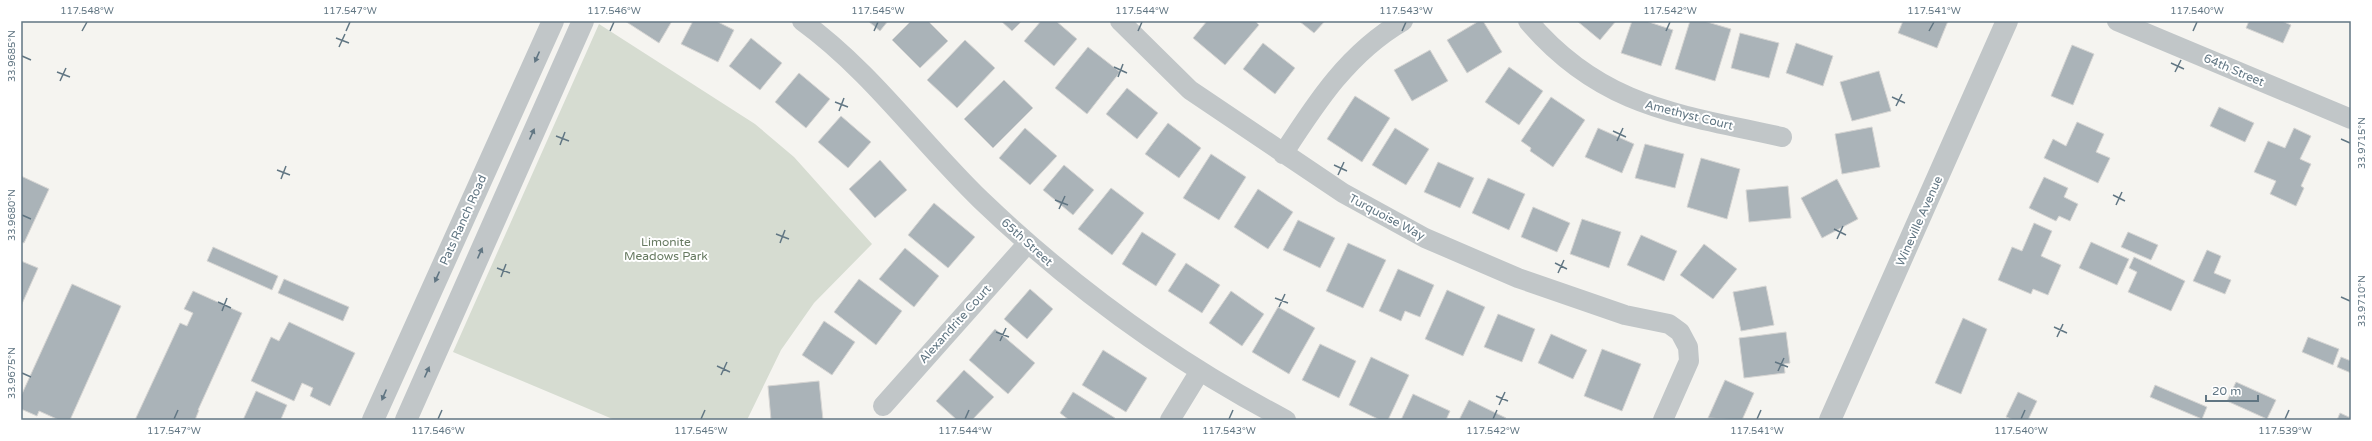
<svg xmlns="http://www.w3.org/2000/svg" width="2372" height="441" viewBox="0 0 2372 441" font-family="'Varela Round',sans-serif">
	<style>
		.green { fill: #d6dcd1 }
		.building { fill: #aab3b8; stroke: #d6d5d3 }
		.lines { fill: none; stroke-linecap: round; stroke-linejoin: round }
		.minor { stroke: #c1c6c8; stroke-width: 20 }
		.tertiary { stroke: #c1c6c8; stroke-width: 22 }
		.oneway { fill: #617683 }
		.ticks { fill: none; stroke: #617683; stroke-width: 1.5 }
		.labels { text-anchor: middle; stroke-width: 4; stroke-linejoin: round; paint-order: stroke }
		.street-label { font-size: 12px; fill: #617683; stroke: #fff }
		.park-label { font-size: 12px; fill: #677a61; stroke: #fff }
		.neatline { fill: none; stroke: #617683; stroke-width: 1.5 }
		.ticks-label { font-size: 10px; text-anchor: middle; fill: #617683 }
	</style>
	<rect width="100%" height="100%" fill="#f5f4f0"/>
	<path class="green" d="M599 24 755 124 794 157 872 244 814 303 781 350 747 420H615L453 352Z"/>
	<path class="building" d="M625 21H672L659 43Z
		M693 21H716L734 30 718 62 681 44Z
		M868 21H888L880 31Z
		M911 21H928L948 41 920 68 892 40Z
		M1001 21H1022L1012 31Z
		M1041 21H1056L1077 39 1054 66 1024 41Z
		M1207 21H1255L1259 25 1225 65 1193 38Z
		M1299 21H1325L1314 33Z
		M1479 21H1483L1502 52 1467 73 1447 40Z
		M1577 21H1616L1600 40Z
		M1632 21H1646L1673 30 1661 66 1621 53Z
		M1690 21H1704L1731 29 1715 81 1675 69Z
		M1903 21H1948L1937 48 1898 33Z
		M2249 21H2282L2291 25 2283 43 2246 28Z
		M1740 33 1779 43 1769 78 1731 68Z
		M751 38 782 63 760 90 729 66Z
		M965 40 995 68 957 108 927 80Z
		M1263 43 1295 68 1275 94 1243 69Z
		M1796 43 1833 56 1823 86 1786 73Z
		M2072 45 2094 54 2073 105 2051 96Z
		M1088 47 1120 72 1087 114 1055 88Z
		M1430 50 1448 81 1412 101 1394 70Z
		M1509 67 1543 91 1519 125 1485 102Z
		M1879 71 1891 111 1852 121 1840 82Z
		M799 73 830 99 806 128 775 102Z
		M1004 80 1033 108 993 148 964 119Z
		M1127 88 1158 113 1137 139 1106 114Z
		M1355 96 1390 118 1362 162 1327 139Z
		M1551 97 1585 120 1553 167 1530 151 1531 148 1521 141Z
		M2219 107 2254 123 2245 142 2210 126Z
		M841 116 871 142 848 168 818 142Z
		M2077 122 2104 134 2096 152 2110 158 2098 183 2044 158 2053 139 2066 146Z
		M1168 123 1201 148 1179 178 1145 154Z
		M1872 127 1880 167 1842 174 1835 134Z
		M1025 128 1057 156 1030 185 999 158Z
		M1395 128 1429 149 1406 185 1372 165Z
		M1598 128 1634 144 1622 173 1585 157Z
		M2294 128 2311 136 2300 159 2311 164 2301 186 2304 188 2296 206 2270 194 2276 181 2254 172 2268 141 2285 148Z
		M1645 144 1684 154 1675 188 1635 178Z
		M1211 154 1246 177 1219 220 1183 198Z
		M1701 158 1740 169 1727 219 1687 207Z
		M880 160 907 190 875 218 849 189Z
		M1438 162 1474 178 1460 208 1424 192Z
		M1064 165 1094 190 1073 215 1043 190Z
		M21 176 49 189 24 243 21 242Z
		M2044 177 2068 188 2064 197 2078 204 2070 221 2059 216 2056 221 2029 208Z
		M1488 178 1525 194 1509 230 1472 213Z
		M1837 179 1858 219 1822 238 1801 198Z
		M1788 186 1791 218 1749 222 1746 190Z
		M1111 188 1144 213 1112 255 1078 229Z
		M1258 189 1293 212 1268 249 1234 227Z
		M934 203 975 237 948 268 908 235Z
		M1533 207 1570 223 1557 252 1521 237Z
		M1582 219 1621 232 1609 268 1570 254Z
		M1298 220 1335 238 1320 268 1283 250Z
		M2034 223 2052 231 2041 256 2061 265 2048 295 2033 289 2031 294 1998 280 2012 247 2022 251Z
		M1142 232 1176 254 1156 286 1122 264Z
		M2128 232 2158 245 2151 260 2121 247Z
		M1641 235 1677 251 1664 281 1627 265Z
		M2091 242 2129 259 2117 285 2079 268Z
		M1348 243 1386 260 1363 308 1326 291Z
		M1704 244 1737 269 1713 299 1680 275Z
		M213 247 278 276 272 290 207 261Z
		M905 248 939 276 914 307 879 279Z
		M2207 250 2221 256 2214 273 2231 280 2225 294 2193 281Z
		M2134 257 2185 281 2171 311 2128 292 2137 272 2129 268Z
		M21 261 38 268 21 306Z
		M1186 263 1220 285 1202 313 1168 291Z
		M1398 269 1434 285 1420 317 1405 311 1401 321 1379 311Z
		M284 279 349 307 343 321 278 293Z
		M859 279 902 311 876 345 834 312Z
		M72 284 121 306 70 420H59L39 411 37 416 21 409V396Z
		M1766 286 1774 325 1741 331 1733 292Z
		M1030 289 1053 309 1027 339 1004 319Z
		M1447 290 1485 307 1463 356 1425 339Z
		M193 291 242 313 198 410H199L195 420H135L180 323 187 326 193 313 184 309Z
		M1231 291 1264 314 1242 346 1209 323Z
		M1278 307 1315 328 1289 374 1252 352Z
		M1498 314 1535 329 1522 362 1484 347Z
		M1963 318 1987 329 1961 394 1935 383Z
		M824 321 855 342 832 375 802 355Z
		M289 322 355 353 330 406 310 396 313 388 302 383 294 401 251 381 271 337 279 341Z
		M995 329 1035 363 1008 394 969 360Z
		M1786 332 1790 363 1784 364 1785 373 1744 378 1739 338Z
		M1551 334 1587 350 1573 379 1538 363Z
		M2308 337 2339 349 2333 365 2302 352Z
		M1320 344 1356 361 1339 398 1302 380Z
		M1602 349 1641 364 1622 411 1584 396Z
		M1103 350 1147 378 1126 412 1082 385Z
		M1371 357 1409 375 1388 420H1380L1349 405Z
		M2341 357 2351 361V373L2337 367Z
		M964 370 994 397 972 420H957L936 401Z
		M1725 380 1754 393 1742 420 1708 418Z
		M819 381 823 420H771L768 386Z
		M2236 382 2276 400 2267 419 2227 401Z
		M2155 385 2207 407 2202 419 2150 397Z
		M256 391 287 405 281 419 283 420H243Z
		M1073 392 1115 418 1114 420H1069L1060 413Z
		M2018 392 2037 401 2028 420H2014L2006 417Z
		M1413 394 1450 411 1446 420H1401Z
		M1469 400 1506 418 1505 420H1459Z
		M2340 413 2351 418V420H2337Z"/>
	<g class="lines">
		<path class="minor" d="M802 21C871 71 921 142 981 200 1072 287 1175 362 1286 420
			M1120 21 1190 90 1343 193 1425 238 1518 278 1625 315 1669 324 1680 332 1688 347 1689 361 1663 420
			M1528 21C1601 107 1678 114 1782 137
			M2117 21 2351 119
			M1283 154C1316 103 1348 53 1403 21
			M883 406 1028 243
			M1170 420 1200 371"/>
		<path class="tertiary" d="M373 420 553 21
			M406 420 583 21
			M1830 420 2007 21"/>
	</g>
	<defs><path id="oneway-solid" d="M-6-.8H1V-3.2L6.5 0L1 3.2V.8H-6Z"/></defs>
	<g class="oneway">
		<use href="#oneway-solid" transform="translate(537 57) rotate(114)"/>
		<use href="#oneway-solid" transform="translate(532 134) rotate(-66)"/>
		<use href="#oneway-solid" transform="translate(480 253) rotate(-66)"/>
		<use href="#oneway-solid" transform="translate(437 277) rotate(114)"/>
		<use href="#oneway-solid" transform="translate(427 372) rotate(-66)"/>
		<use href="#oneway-solid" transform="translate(384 395) rotate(113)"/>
	</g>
	<path class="ticks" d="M82 31 87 22M346 31 350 22M610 31 614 22M874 31 878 22M1138 31 1142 22M1402 31 1406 22M1666 31 1670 22M1929 31 1934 22M2193 31 2197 22M336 38 349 43M339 47 345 34M22 56 31 60M2171 63 2184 69M1114 67 1127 73M57 72 70 77M2175 72 2181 60M1118 77 1123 64M60 81 66 68M1892 97 1905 103M835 102 848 107M1896 106 1902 94M839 111 844 98M1613 131 1626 137M556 136 569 141M2341 139 2350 143M1617 141 1623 128M560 145 565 132M1334 165 1347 171M277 170 290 175M1338 175 1344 162M281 179 286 166M2113 195 2125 201M1055 200 1068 205M2116 205 2122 192M1059 209 1065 196M22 215 31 219M1834 229 1846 235M776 234 789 239M1837 239 1843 226M780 243 785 230M1555 263 1567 269M497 268 510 273M1558 273 1564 260M501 277 506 264M2341 297 2350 301M1275 298 1288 303M218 302 231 308M1279 307 1285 294M222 311 227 298M2054 327 2067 333M996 332 1009 337M2057 337 2063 324M1000 341 1006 328M1775 362 1788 367M717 366 730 372M1778 371 1784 358M22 373 31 377M721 375 727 362M1496 396 1508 401M1499 405 1505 392M174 419 178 410M438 419 442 410M701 419 705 410M965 419 969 410M1229 419 1233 410M1493 419 1497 410M1757 419 1761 410M2021 419 2025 410M2285 419 2289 410"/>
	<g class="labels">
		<g class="street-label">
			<text transform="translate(2234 70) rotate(23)" y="4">64th Street</text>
			<text transform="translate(1689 115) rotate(14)" y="4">Amethyst Court</text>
			<text transform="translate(1387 217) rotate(28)" y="4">Turquoise Way</text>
			<text transform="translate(463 220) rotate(-66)" y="4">Pats Ranch Road</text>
			<text transform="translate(1919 221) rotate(-66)" y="4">Wineville Avenue</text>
			<text transform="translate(1027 242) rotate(42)" y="4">65th Street</text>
			<text transform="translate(955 324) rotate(-48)" y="4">Alexandrite Court</text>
		</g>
		<g class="park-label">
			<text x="666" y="246">Limonite<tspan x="666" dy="14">Meadows Park</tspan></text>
		</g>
	</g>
	<rect width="2372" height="441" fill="none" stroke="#ffffff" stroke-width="44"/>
	<path d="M2206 395v6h52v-6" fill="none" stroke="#617683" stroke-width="2"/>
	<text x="2212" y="395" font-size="12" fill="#617683" stroke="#ffffff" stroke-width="3" paint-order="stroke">20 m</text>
	<rect x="22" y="22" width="2328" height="397" class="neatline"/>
	<g class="ticks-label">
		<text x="87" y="14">117.548°W</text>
		<text x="350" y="14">117.547°W</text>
		<text x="614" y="14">117.546°W</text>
		<text x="878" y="14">117.545°W</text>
		<text x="1142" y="14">117.544°W</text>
		<text x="1406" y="14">117.543°W</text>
		<text x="1670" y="14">117.542°W</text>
		<text x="1934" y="14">117.541°W</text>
		<text x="2197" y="14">117.540°W</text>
		<text transform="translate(11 56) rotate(-90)" y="4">33.9685°N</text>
		<text transform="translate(2361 143) rotate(-90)" y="4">33.9715°N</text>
		<text transform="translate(11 215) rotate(-90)" y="4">33.9680°N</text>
		<text transform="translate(2361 301) rotate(-90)" y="4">33.9710°N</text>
		<text transform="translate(11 373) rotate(-90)" y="4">33.9675°N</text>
		<text x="174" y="434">117.547°W</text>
		<text x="438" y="434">117.546°W</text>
		<text x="701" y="434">117.545°W</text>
		<text x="965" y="434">117.544°W</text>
		<text x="1229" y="434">117.543°W</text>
		<text x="1493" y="434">117.542°W</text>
		<text x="1757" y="434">117.541°W</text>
		<text x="2021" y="434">117.540°W</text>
		<text x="2285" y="434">117.539°W</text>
	</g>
</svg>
